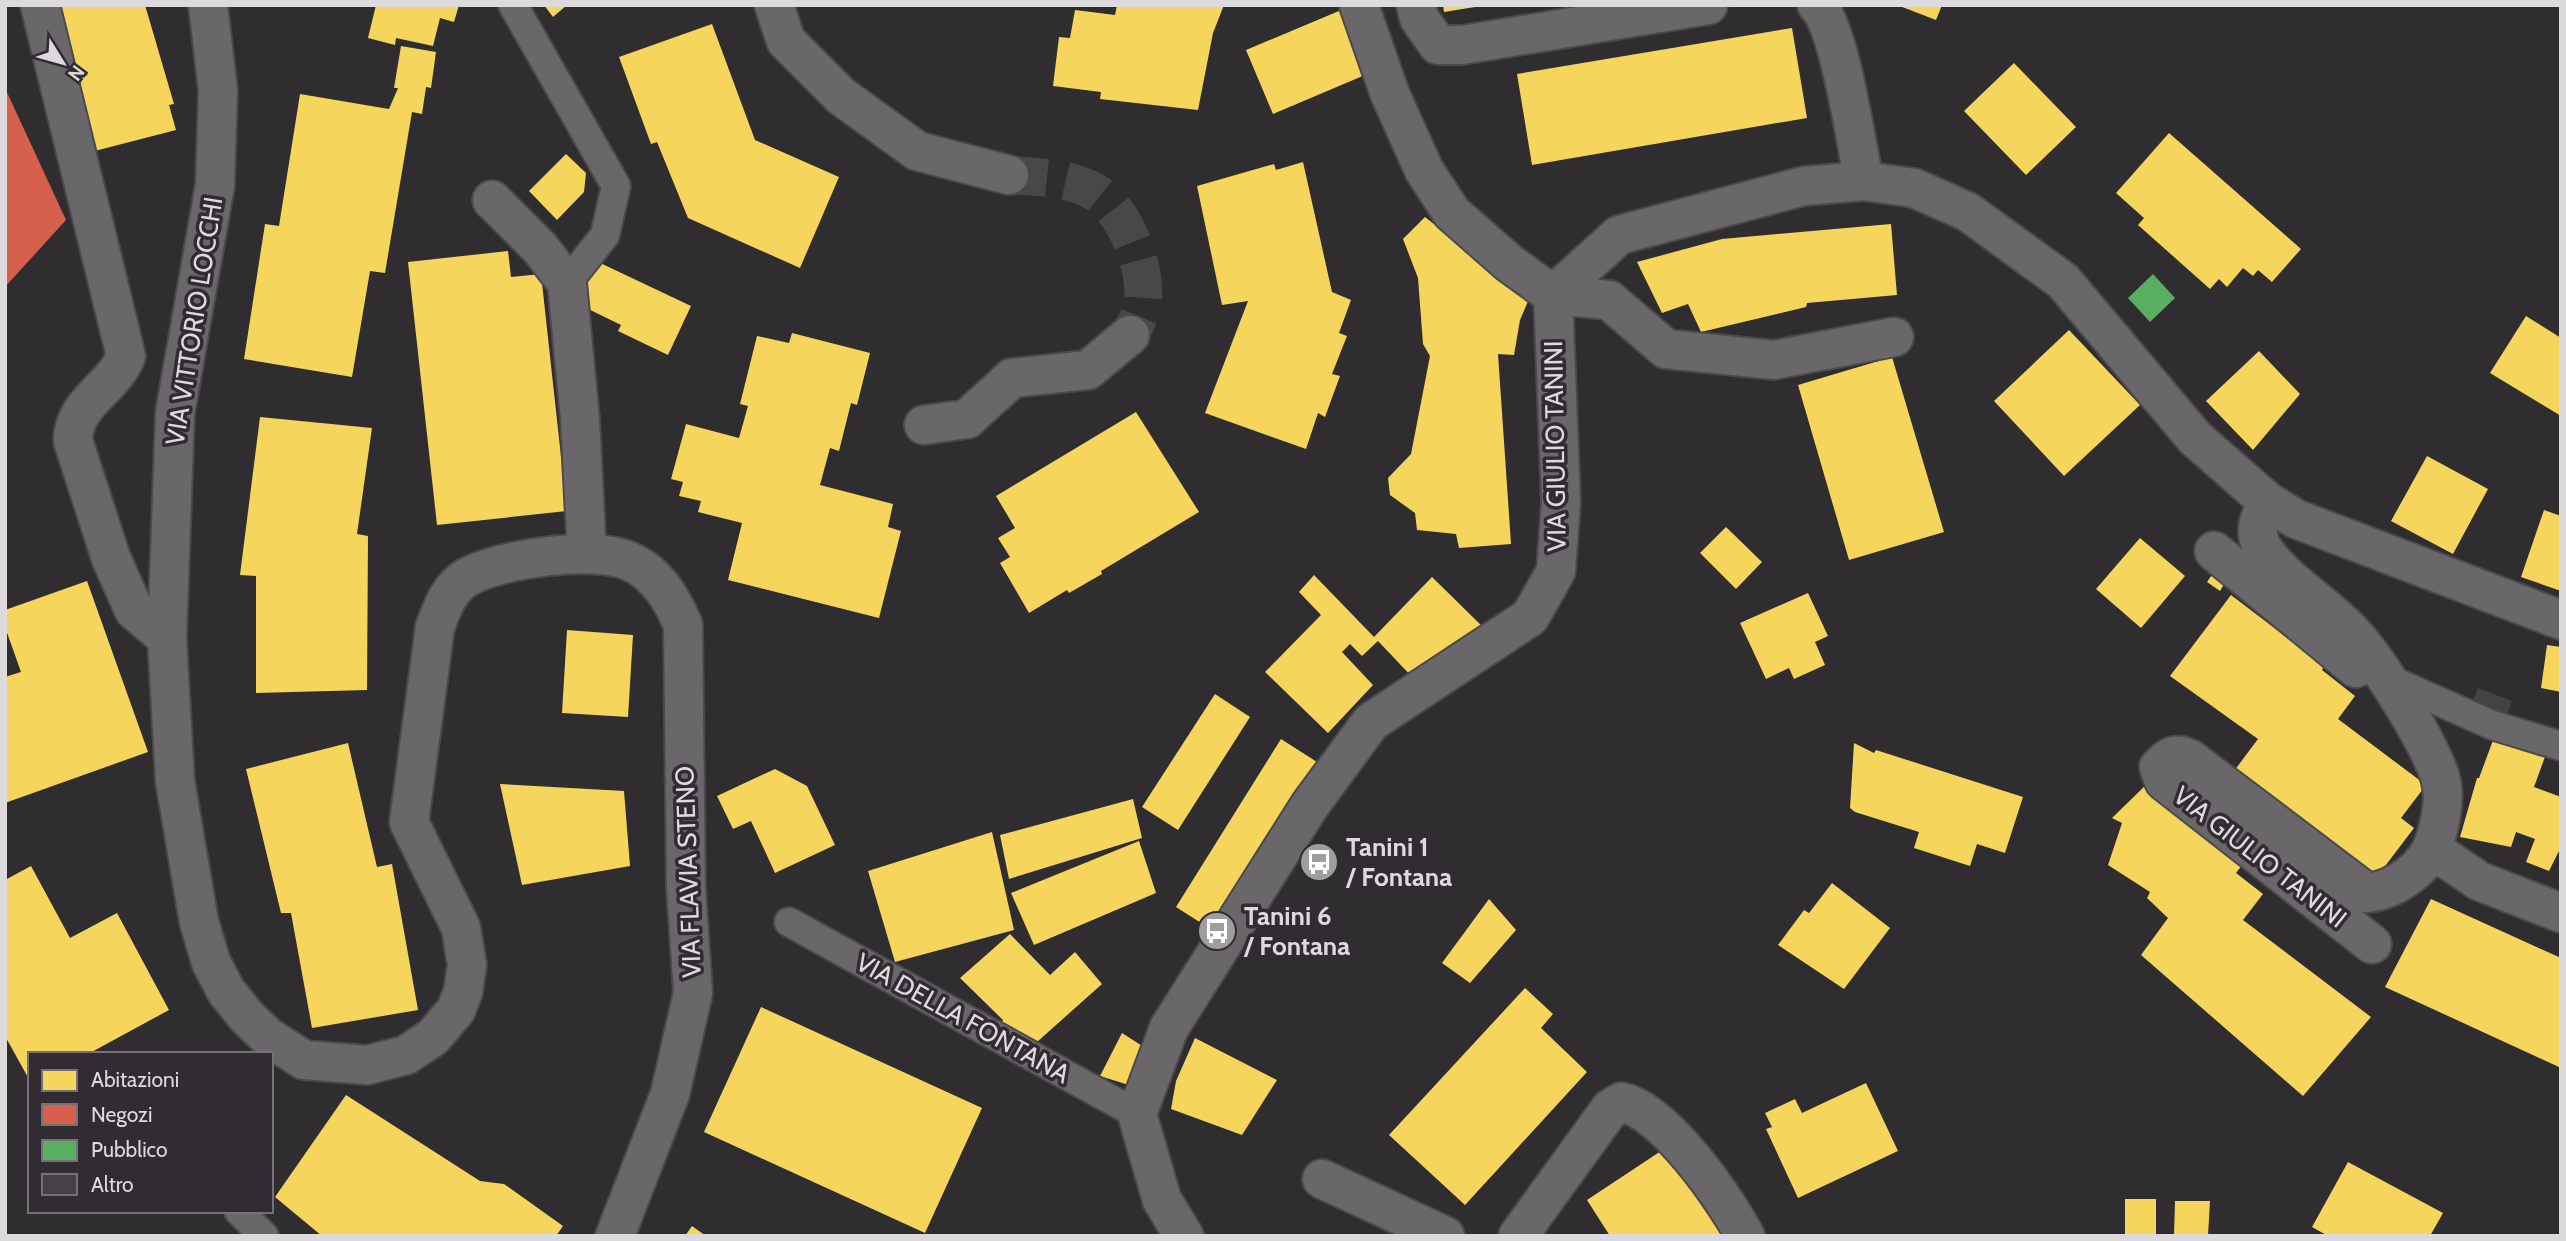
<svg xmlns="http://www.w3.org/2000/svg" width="2566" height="1241" viewBox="0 0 2566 1241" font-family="Cabin,sans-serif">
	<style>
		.homes { fill: #f6d55c }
		.shops { fill: #d6604d }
		.public { fill: #5aae61 }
		.building { fill: #444245 }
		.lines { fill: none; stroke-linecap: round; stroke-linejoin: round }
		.minor-tunnel { stroke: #49474a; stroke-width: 38; stroke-dasharray: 38 19; stroke-linecap: butt }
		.pedestrian-casing { stroke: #4b494b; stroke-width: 32 }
		.minor-casing { stroke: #4b494b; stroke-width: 42 }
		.secondary-casing { stroke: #4b494b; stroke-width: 42 }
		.pedestrian { stroke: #696769; stroke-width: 28 }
		.minor { stroke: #696769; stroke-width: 38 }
		.secondary { stroke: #696769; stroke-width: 38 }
		.labels { text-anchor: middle; stroke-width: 7; stroke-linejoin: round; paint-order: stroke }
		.street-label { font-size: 26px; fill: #dddadd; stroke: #302c31 }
		.poi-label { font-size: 26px; font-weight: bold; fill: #dddadd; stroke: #302c31; text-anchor: start }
	</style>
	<rect width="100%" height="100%" fill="#2f2d30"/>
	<path class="homes" d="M50 5H145L174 104 169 105 176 130 87 153Z
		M376 5H459L454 22 440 18 433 46 396 38 395 45 368 38Z
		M544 5H567L553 17Z
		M1117 5H1224L1213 33 1198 110 1100 99 1101 92 1053 86 1059 37 1070 38 1075 10 1115 15Z
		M1443 5H1475V7L1444 12Z
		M1897 5H1942L1936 20Z
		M1346 8 1372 72 1273 114 1246 50Z
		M712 24 755 140 839 177 800 268 688 218 657 142 651 144 619 57Z
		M1792 28 1807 118 1532 165 1517 74Z
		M401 46 436 52 431 88 426 87 422 114 412 112 385 273 370 271 352 377 244 359 265 224 279 226 300 94 389 109 398 88H394Z
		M2014 63 2076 127 2026 175 1964 111Z
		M2169 133 2301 249 2272 282 2258 270 2253 276 2243 268 2227 287 2219 279 2210 289 2138 225 2144 218 2116 193Z
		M566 154 586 173 584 192 557 220 529 191Z
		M1303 162 1332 292 1351 300 1339 333 1347 336 1332 374 1340 376 1325 417 1318 413 1306 449 1205 413 1248 301 1222 305 1197 186 1274 164 1276 170Z
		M1425 217 1529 299 1520 320 1514 355 1498 354 1511 544 1459 548 1456 534 1417 530 1415 513 1390 495 1388 478 1411 454 1430 356 1423 344 1418 278 1403 239Z
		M1891 224 1897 295 1807 303 1806 307 1701 332 1688 304 1662 313 1637 262 1722 239Z
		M508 251 511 277 541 274 567 511 437 525 408 262Z
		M596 261 691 306 668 355 618 331 621 325 576 303Z
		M2526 316 2561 338V416L2490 373Z
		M2069 330 2140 405 2064 476 1994 401Z
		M792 333 870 353 857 405 851 403 839 451 830 448 820 485 893 504 888 527 901 531 879 618 728 580 742 523 698 512 701 501 679 496 683 482 671 479 686 424 739 438 748 406 740 404 757 336 789 343Z
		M2259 351 2300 394 2253 450 2206 401Z
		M1892 357 1944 532 1849 560 1798 385Z
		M1136 412 1199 512 1101 571 1102 574 1069 593 1067 590 1029 613 1000 563 1010 557 998 538 1015 528 996 496Z
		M260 417 372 428 357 534 368 536 367 690 256 693V576L240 575Z
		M2427 456 2488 489 2453 554 2391 521Z
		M2544 510 2561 516V591L2521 577Z
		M1726 527 1762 562 1736 589 1700 553Z
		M2140 538 2185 576 2141 628 2096 589Z
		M2218 566 2230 574 2220 591 2207 582Z
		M1314 575 1374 637 1432 577 1487 631 1415 680 1378 641 1362 656 1350 644 1342 652 1373 685 1328 733 1265 672 1321 615 1299 592Z
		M87 581 148 752 5 803V677L21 672 5 627V610Z
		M1808 593 1828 636 1815 642 1825 665 1794 679 1789 668 1766 679 1740 623Z
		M2231 595 2324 666 2322 670 2355 696 2338 719 2426 785 2401 818 2414 828 2373 882 2231 775 2258 739 2170 676Z
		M567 630 633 635 628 717 562 713Z
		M2547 645 2561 647V692L2541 688Z
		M1215 694 1250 717 1178 830 1142 807Z
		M2495 735 2546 754 2534 787 2561 797V847L2549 871 2526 862 2535 839 2516 832 2511 847 2460 837 2477 778H2479Z
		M1281 739 1317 762 1212 930 1176 907Z
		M348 743 377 867 392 864 418 1010 312 1028 291 913H281L246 769Z
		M1854 743 1874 753 1876 750 2023 797 2005 853 1977 844 1970 866 1914 848 1919 832 1855 812 1850 808Z
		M775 769 807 786 835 845 775 873 751 821 733 829 717 796Z
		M2149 782 2248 857 2236 873 2263 894 2243 920 2371 1017 2303 1096 2141 955 2168 918 2147 898 2150 892 2108 865 2122 823 2112 818Z
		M500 784 624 791 630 866 522 885Z
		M1133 799 1142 838 1009 879 1000 835Z
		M992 832 1014 930 895 962 868 871Z
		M1139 841 1156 893 1034 945 1011 893Z
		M31 866 70 938 117 913 169 1010 88 1054H30V1081L5 1036V880Z
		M1832 883 1890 928 1844 989 1778 945 1804 910 1809 913Z
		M1489 899 1516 930 1470 983 1442 963Z
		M2431 899 2561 958V1068L2385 987Z
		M1010 934 1050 975 1075 952 1102 984 1028 1050 1002 1022 1003 1020 960 978Z
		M1525 988 1553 1014 1541 1028 1587 1072 1465 1205 1389 1135Z
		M761 1007 982 1108 925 1233 704 1132Z
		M1122 1033 1147 1049 1132 1086 1100 1076Z
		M1195 1038 1277 1080 1242 1135 1171 1109 1176 1081Z
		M1866 1083 1898 1151 1798 1198 1766 1129 1772 1127 1765 1113 1795 1099 1802 1113Z
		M346 1095 480 1181 504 1184 563 1226 556 1236H322L275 1197Z
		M1664 1149 1722 1236H1610L1587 1200Z
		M2348 1162 2443 1213 2430 1236H2328L2312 1227Z
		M2125 1199H2156V1236H2125Z
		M2175 1201H2210L2208 1236H2174Z
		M692 1226 706 1236H685Z"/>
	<path class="shops" d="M5 88 66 220 5 287Z"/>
	<path class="public" d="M2153 274 2175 298 2150 322 2128 298Z"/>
	<path class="building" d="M2478 688 2512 701 2505 720 2471 706Z"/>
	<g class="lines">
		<path class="minor-tunnel" d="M1009 175C1037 177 1067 177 1093 191 1126 209 1151 275 1141 310 1139 319 1133 327 1130 335"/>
		<defs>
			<path id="pedestrian" d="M513 5 616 186 605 235 567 283
				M2384 677 2492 725 2561 746
				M789 922 1137 1114
				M239 1211 264 1236"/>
			<path id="minor" d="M40 5 126 356C113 389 73 402 73 441L111 558 134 610 167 638
				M208 5 218 91 215 185 175 413 167 638 175 781 199 922 211 962 226 991 247 1017 268 1037 304 1060 367 1065 406 1055 433 1037 456 1010 463 992 467 965 461 928 409 822 435 627C442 609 448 589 466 578 499 558 594 546 629 561 657 573 672 599 683 625L686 888 693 993 670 1094 615 1236
				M774 5 786 41 841 96 917 151 1009 175
				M1359 5 1390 94 1424 170 1452 213 1509 263 1553 295 1609 300 1666 349 1774 360 1894 337
				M1416 5 1419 18 1438 45H1462L1708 5
				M1817 5C1840 28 1856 144 1864 181
				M492 200 540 248 567 283 580 419 587 554
				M924 425 967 419 1012 378 1088 370 1130 335
				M2268 502C2260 517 2253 530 2262 547 2280 578 2330 607 2355 636 2380 664 2429 742 2440 777 2446 797 2441 821 2435 840 2427 868 2395 890 2367 893L2190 759C2175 752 2169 756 2159 767L2164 781 2372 944
				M2214 551 2356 668
				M2432 849 2479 881 2561 913
				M1322 1179 1445 1236
				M1518 1236 1610 1109 1621 1102C1664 1110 1725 1198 1745 1236"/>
			<path id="secondary" d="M1184 1236 1162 1200 1137 1114 1169 1028 1310 805 1371 722 1530 617 1556 571 1561 502 1553 295 1619 235 1804 186 1864 181 1914 188 1968 212 2063 281 2195 438 2268 502 2296 519 2561 620"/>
		</defs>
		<use href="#pedestrian" class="pedestrian-casing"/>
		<use href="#minor" class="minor-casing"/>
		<use href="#secondary" class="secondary-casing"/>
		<use href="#pedestrian" class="pedestrian"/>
		<use href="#minor" class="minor"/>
		<use href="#secondary" class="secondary"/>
	</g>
	<defs>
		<symbol id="bus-disc" viewBox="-11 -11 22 22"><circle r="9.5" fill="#a09da0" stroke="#302c31"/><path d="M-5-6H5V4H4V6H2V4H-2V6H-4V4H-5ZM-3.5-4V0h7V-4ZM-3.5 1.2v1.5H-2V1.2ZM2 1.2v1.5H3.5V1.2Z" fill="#fff"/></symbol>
	</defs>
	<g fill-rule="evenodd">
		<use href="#bus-disc" x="1297" y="840" width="44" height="44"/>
		<use href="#bus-disc" x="1195" y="909" width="44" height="44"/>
	</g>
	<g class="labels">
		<g class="street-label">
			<text transform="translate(194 321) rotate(-81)" y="9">VIA VITTORIO LOCCHI</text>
			<text transform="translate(1555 446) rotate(-91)" y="9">VIA GIULIO TANINI</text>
			<text transform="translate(2260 857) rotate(38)" y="9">VIA GIULIO TANINI</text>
			<text transform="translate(688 872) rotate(-92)" y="9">VIA FLAVIA STENO</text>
			<text transform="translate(963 1018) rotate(29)" y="9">VIA DELLA FONTANA</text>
		</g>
		<g class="poi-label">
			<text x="1346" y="856">Tanini 1<tspan x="1346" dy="30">/ Fontana</tspan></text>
			<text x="1244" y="925">Tanini 6<tspan x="1244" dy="30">/ Fontana</tspan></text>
		</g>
	</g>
	<rect width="2566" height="1241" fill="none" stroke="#dddadd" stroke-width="14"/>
	<rect x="28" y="1052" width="245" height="161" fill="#302c31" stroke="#757276" stroke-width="2"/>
	<rect x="42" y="1070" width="35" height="21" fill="#f6d55c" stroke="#757276" stroke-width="2"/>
	<text x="91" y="1087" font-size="21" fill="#dddadd">Abitazioni</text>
	<rect x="42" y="1104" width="35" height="21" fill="#d6604d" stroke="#757276" stroke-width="2"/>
	<text x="91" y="1122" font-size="21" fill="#dddadd">Negozi</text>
	<rect x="42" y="1140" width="35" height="21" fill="#5aae61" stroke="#757276" stroke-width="2"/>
	<text x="91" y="1157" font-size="21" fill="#dddadd">Pubblico</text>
	<rect x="42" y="1174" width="35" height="21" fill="#444245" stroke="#757276" stroke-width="2"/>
	<text x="91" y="1192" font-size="21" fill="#dddadd">Altro</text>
	<g transform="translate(63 63) rotate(127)" stroke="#302c31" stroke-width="5" paint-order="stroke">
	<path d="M0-5L12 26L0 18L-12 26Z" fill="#dddadd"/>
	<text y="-10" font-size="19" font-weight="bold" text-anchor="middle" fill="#dddadd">N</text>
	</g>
</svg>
